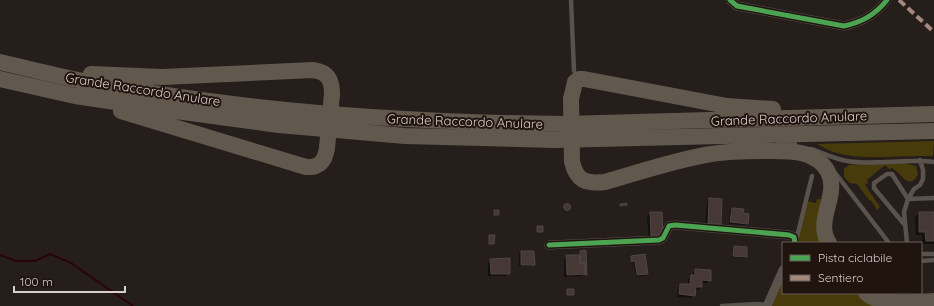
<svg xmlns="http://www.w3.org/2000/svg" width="934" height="306" viewBox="0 0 934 306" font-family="Quicksand,sans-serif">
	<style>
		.green { fill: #483b0b }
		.shadow { fill: #0007 }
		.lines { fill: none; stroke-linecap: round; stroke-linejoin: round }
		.stream { stroke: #29030d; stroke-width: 2 }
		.building { fill: #463835; stroke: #4e4745 }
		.service { stroke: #59534c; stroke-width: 4.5 }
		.minor { stroke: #59534c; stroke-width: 9 }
		.motorway { stroke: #62594e; stroke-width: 16 }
		.motorway-bridge { stroke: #62594e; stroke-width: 16 }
		.quiet { stroke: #a5887d; stroke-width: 4; stroke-dasharray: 8 4; stroke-linecap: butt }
		.cycleway-casing { stroke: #1f140e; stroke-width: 8 }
		.cycleway { stroke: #4ca352; stroke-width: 5 }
		.labels { text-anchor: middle; stroke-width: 4; stroke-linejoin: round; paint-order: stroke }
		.street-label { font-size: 13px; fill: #d8d0cc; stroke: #1f140e }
	</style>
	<rect width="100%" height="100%" fill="#251e1b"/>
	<path class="green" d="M934 141 933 156C918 156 902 156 886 157 861 157 839 158 817 144Z
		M900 162 916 166 918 174C910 192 901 173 892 168L889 169 885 165 867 180 868 183 865 185 880 207 877 210 871 200 870 201 857 184 850 183 844 177V169L849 165Z
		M817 199 826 200 829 243H795L806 201 816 203Z
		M783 270V293H866L934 306H767Z"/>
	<path class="shadow" d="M710 199 720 223 717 226 705 225 707 202Z
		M563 208a3 3 0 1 1 6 0a3 3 0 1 1-6 0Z
		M732 209 742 214 747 224 745 225 729 224 730 211Z
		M650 213 662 236 649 239 647 216Z
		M919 213H934V244H922V235H916L915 217Z
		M734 247 746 257 744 258 732 257 733 249Z
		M521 252 534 264 532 266H519V254Z
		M580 252 586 275 585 276 584 274 581 276 564 277V259L567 256H578Z
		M645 255 647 274 645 276 636 277 634 263H630V259L631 257Z
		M491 260 509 273 506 276H488V263Z
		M696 270 710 280 707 283H701V287L698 290 694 289V295L691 298 677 297 678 287 680 285H688V279L693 276V273Z"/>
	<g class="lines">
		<path class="stream" d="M0 255 16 261H35L50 254 71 263 133 306"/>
	</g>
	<path class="building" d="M709 198 722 199 721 224 708 223Z
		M627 203V205L620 206V204Z
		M563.5 207a3.5 3.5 0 1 1 7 0a3.5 3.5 0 1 1-7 0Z
		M732 208 744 209 743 213 749 214 748 224 730 222Z
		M494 210H499V215H494Z
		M650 212H662L663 236 651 237Z
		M919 212H934V241H926L925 232H919Z
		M537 226H543V232H537Z
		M489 235H495L494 244H489Z
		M734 246 747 247V257L733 256Z
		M586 250 587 275H585V263H580V251Z
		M521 251H534L535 265H521Z
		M645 254 648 274 637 275 635 261 631 262V256Z
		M566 255H580V263H585V274L567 275Z
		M510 258V274H491L490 259Z
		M695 269 711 270V281L702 280V287H696L695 296 679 294 680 284H690L691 275H695Z
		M567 289H574V295H567Z"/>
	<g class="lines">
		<path class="service" d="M571 0 574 71
			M778 142 795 144
			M811 149C823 153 834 159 847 161 875 166 905 158 934 162
			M836 174 889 243
			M904 224 874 188V183L887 174H892L908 199 934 198
			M796 241 812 176
			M907 243 904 212 908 199 914 189 920 185 923 179V170L920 160
			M921 254H934
			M921 261 934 260
			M722 306 758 304 767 305"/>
		<path class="minor" d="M730 0 737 6 844 26C862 22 875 15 887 0
			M549 245 659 240 663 238 669 226 675 225 789 235 794 237 795 243
			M767 306 783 270"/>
		<path class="motorway" d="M0 62C34 70 69 79 103 85 124 89 145 92 166 95 298 115 431 123 565 124L934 114
			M91 74 162 77 313 70C328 72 332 80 332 94
			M0 79 75 96 176 111 279 125 405 136 554 140 934 131
			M571 99 575 82 579 79H584L727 106 773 109
			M121 111 306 167C320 168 325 161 327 148
			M572 161C576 181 586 184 605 182 640 172 675 160 711 154 730 151 749 151 768 151 790 151 816 150 828 172 840 195 814 221 829 243
			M866 293C880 306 914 302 934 301"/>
		<path class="motorway-bridge" d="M571 99 572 161
			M327 148 332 94"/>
		<path class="quiet" d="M899 0 934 32"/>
		<defs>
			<path id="cycleway" d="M730 0 737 6 844 26C862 22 875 15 887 0
				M549 245 659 240 663 238 669 226 675 225 789 235 794 237 795 243"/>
		</defs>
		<use href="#cycleway" class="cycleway-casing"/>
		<use href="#cycleway" class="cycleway"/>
	</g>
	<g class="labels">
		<g class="street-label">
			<text transform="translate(143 89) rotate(9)" y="5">Grande Raccordo Anulare</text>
			<text transform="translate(789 118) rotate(-2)" y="5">Grande Raccordo Anulare</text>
			<text transform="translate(465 121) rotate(2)" y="5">Grande Raccordo Anulare</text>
		</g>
	</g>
	<rect x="782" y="242" width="140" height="52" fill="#1f140e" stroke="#695f5a"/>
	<rect x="790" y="255" width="20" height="6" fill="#4ca352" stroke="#695f5a"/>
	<text x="818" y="262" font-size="12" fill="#d8d0cc">Pista ciclabile</text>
	<rect x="790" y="275" width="20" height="6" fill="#a5887d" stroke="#695f5a"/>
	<text x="818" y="282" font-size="12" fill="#d8d0cc">Sentiero</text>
	<path d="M14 286v6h111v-6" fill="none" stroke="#d8d0cc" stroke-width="2"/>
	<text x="20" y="286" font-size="12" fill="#d8d0cc" stroke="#1f140e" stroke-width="3" paint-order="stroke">100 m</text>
</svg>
